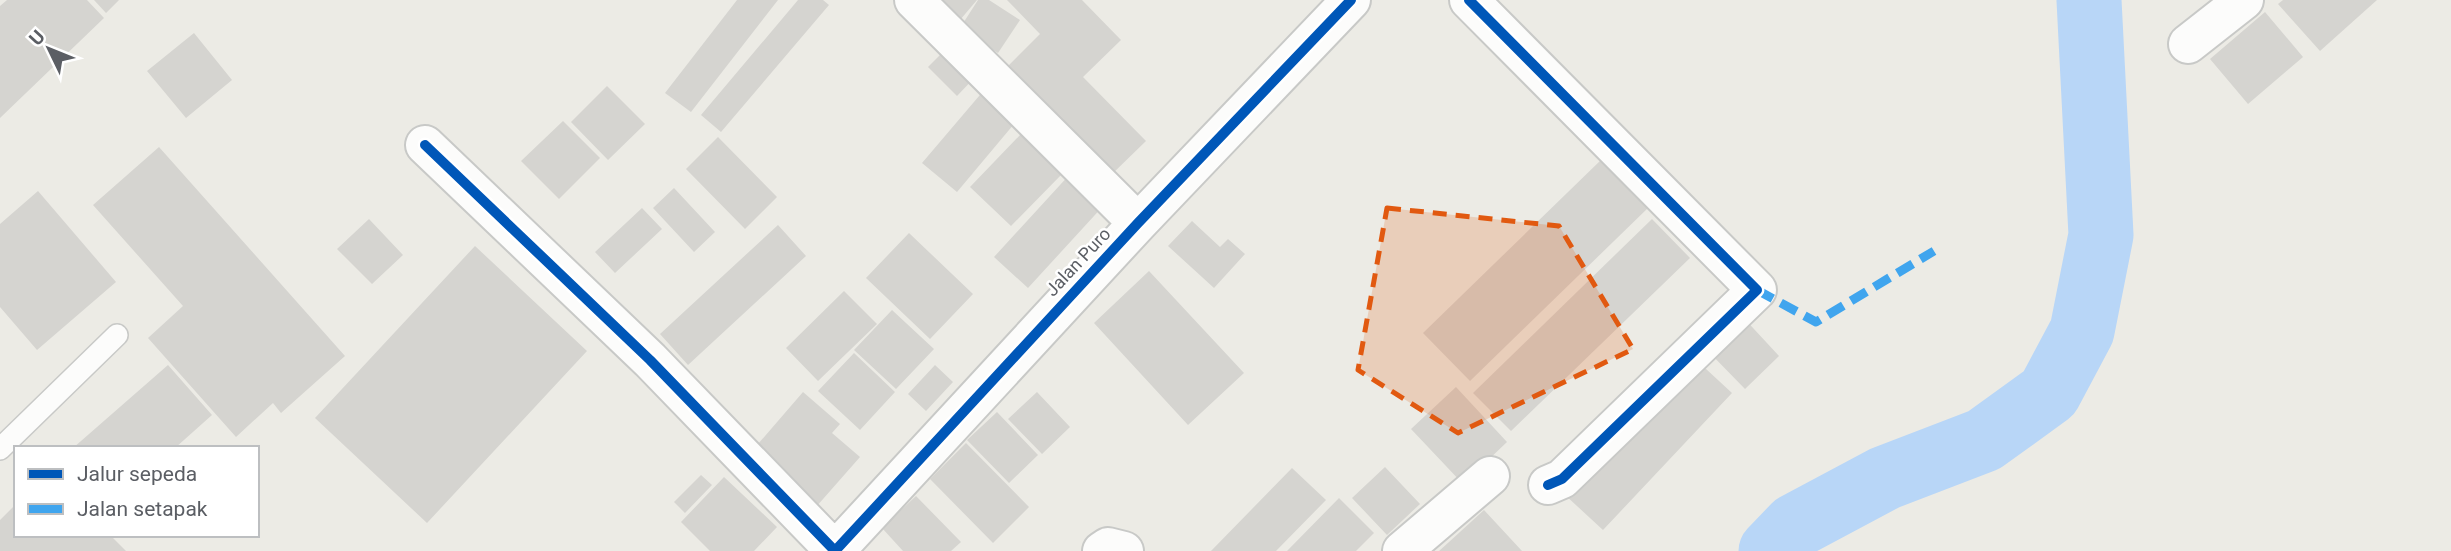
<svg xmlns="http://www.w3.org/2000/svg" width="2451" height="551" viewBox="0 0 2451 551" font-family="Roboto,sans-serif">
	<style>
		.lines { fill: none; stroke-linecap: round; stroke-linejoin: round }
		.river { stroke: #b8d6f7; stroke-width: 65 }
		.building { fill: #d5d4d0 }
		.lane-casing { stroke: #c8c9c7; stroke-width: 24 }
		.street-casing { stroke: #c8c9c7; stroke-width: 42 }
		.lane { stroke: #fcfcfb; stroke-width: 21 }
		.street { stroke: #fcfcfb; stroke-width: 38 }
		.quiet { stroke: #40a5ee; stroke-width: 9; stroke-dasharray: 18 9; stroke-linecap: butt }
		.cycleway-casing { stroke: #fff; stroke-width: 15 }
		.cycleway { stroke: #0057b8; stroke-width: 10 }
		.marked { fill: #e15910; fill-opacity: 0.2; stroke: #e15910; stroke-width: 5; stroke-dasharray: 14 9; stroke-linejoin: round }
		.labels { text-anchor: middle; stroke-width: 5; stroke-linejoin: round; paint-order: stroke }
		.street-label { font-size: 18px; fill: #5b5e64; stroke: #fff }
	</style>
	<rect width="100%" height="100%" fill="#ecebe5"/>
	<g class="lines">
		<path class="river" d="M1771 551 1795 526 1885 478 1984 440 2049 393 2082 331 2101 235 2089 0"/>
	</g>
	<path class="building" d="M7 0H87L104 18 0 118V6Z
		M94 0H119L106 13Z
		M737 0H778L691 112 665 93Z
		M798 0H823L829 5 721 132 701 115Z
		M935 0H977L960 20Z
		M978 0H989L1020 20 998 53 960 28Z
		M1007 0H1082L1121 40 1083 77 1146 141 1109 177 1004 70 1040 34Z
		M2283 0H2377L2320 51 2278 4Z
		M2265 12 2303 57 2248 104 2210 59Z
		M194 33 232 80 186 118 147 71Z
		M950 45 978 74 957 96 928 67Z
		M607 86 645 124 608 160 571 122Z
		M985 89 1019 118 957 192 922 163Z
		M563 121 600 158 559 199 521 161Z
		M1021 134 1062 174 1011 226 970 187Z
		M718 137 777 197 745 229 686 169Z
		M159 147 345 356 281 413 273 403 236 437 148 338 183 306 93 205Z
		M1602 159 1649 207 1470 381 1423 333Z
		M1071 173 1105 204 1028 288 994 257Z
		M674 188 715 232 694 252 653 208Z
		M38 191 116 282 37 350 0 307V224Z
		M642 208 662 229 615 273 595 252Z
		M369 219 403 255 372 284 337 249Z
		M1652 219 1690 258 1511 431 1473 393Z
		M1192 221 1220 247 1228 239 1245 254 1214 288 1168 246Z
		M778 225 806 256 688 365 660 334Z
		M909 233 973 294 930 339 866 278Z
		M475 246 587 351 427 523 315 418Z
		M1149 271 1244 373 1188 425 1094 323Z
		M844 291 877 324 818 381 786 348Z
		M892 310 934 349 896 389 854 350Z
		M1741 315 1779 356 1745 389 1706 349Z
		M854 353 895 392 860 430 818 391Z
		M1692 356 1732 393 1603 530 1564 494Z
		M168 365 212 415 175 448H73Z
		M935 365 953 382 926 411 908 394Z
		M1456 387 1507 442 1463 484 1411 429Z
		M803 392 840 424 832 433 860 457 816 507 752 451Z
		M1037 392 1070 427 1042 454 1008 419Z
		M997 412 1038 455 1009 483 967 440Z
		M966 443 1029 507 993 543 930 479Z
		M1385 467 1420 504 1387 535 1352 498Z
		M1292 468 1326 500 1276 551H1211Z
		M701 475 712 485 685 513 674 502Z
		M724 477 777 527 754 551H710L681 522Z
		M916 496 961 542 951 551H903L882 528Z
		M1339 498 1374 533 1356 551H1287Z
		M16 504V535H110L126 551H0V520Z
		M1484 510 1522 551H1439L1449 542Z"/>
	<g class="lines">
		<defs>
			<path id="lane" d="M0 449 117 335"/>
			<path id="street" d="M914 0 1138 223
				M1469 0 1757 290 1562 479 1548 485
				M2188 44 2244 0
				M425 145 650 360 835 551
				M835 551 1138 223 1351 0
				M1102 551 1108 547 1124 551
				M1402 551 1490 476"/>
		</defs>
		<use href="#lane" class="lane-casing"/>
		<use href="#street" class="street-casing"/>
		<use href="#lane" class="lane"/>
		<use href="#street" class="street"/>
		<path class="quiet" d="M1757 290 1816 322 1934 251"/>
		<defs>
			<path id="cycleway" d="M1469 0 1757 290 1562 479 1548 485
				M425 145 650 360 835 551
				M835 551 1138 223 1351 0"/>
		</defs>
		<use href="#cycleway" class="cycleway-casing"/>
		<use href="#cycleway" class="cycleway"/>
	</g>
	<path class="marked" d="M1387 208 1559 226 1633 349 1458 433 1358 370Z"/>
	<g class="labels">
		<g class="street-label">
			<text transform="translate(1078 262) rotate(-47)" y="6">Jalan Puro</text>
		</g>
	</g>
	<rect x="14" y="446" width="245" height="91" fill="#ffffff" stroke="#bdbfc1" stroke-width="2"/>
	<rect x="28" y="469" width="35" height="10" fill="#0057b8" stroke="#bdbfc1" stroke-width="2"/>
	<text x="77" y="481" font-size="21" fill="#5b5e64">Jalur sepeda</text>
	<rect x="28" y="504" width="35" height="10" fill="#40a5ee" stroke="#bdbfc1" stroke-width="2"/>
	<text x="77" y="516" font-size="21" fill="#5b5e64">Jalan setapak</text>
	<g transform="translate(49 49) rotate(313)" stroke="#ffffff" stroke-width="5" paint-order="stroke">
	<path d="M0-5L12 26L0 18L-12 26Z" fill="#5b5e64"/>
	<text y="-10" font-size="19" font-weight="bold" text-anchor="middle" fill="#5b5e64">U</text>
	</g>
</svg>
